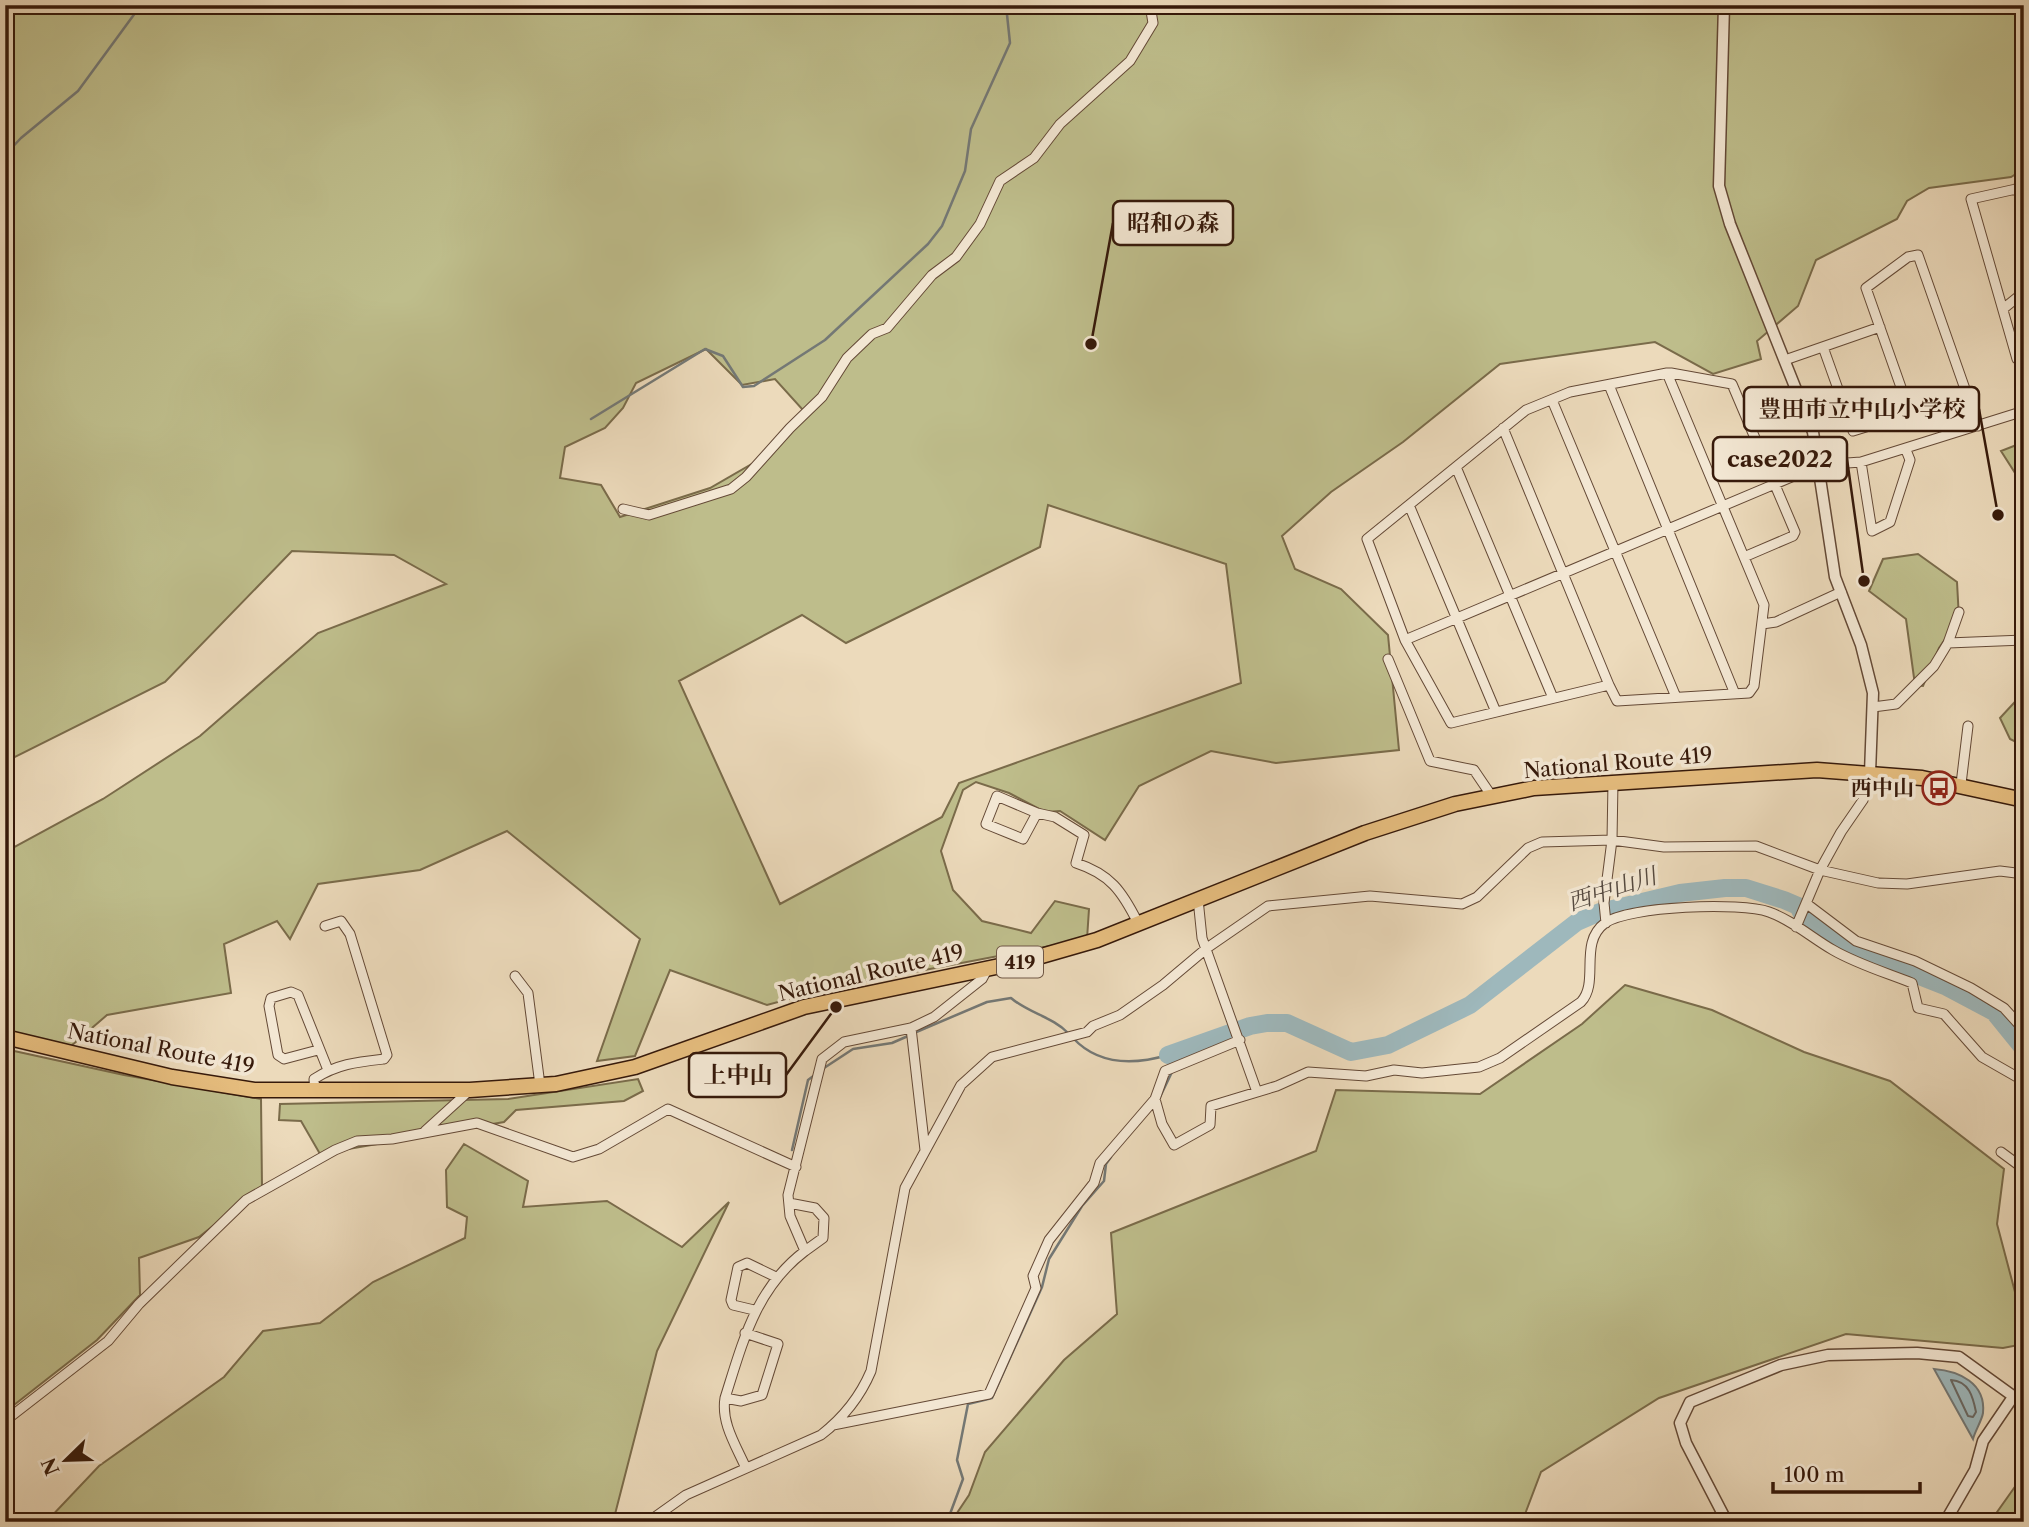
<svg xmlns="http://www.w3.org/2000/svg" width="2029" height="1527" viewBox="0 0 2029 1527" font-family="'Libre Caslon Text','Noto Serif JP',serif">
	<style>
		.green { fill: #bebd8b; stroke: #7a6b4a; stroke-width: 2; fill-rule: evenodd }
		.water { fill: #9eb8bc; stroke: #747875; stroke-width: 2 }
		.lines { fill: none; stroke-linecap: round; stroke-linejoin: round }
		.shore { stroke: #6a6863; stroke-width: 2 }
		.stream { stroke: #747875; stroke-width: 2.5 }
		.river { stroke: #9eb8bc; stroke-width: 18 }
		.minor-casing { stroke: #644936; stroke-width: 11 }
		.tertiary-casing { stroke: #644936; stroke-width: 13 }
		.trunk-casing { stroke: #36190a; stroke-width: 17 }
		.minor { stroke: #f3e7d3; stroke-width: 9 }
		.tertiary { stroke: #f3e7d3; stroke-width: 10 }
		.trunk { stroke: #e6bd7e; stroke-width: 14 }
		.labels { text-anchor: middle; stroke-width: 7; stroke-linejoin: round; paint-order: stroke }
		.shield { fill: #f3e7d3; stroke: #6f5746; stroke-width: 2 }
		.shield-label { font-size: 19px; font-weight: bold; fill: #36190a }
		.street-label { font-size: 21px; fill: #36190a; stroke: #f3e7d3 }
		.poi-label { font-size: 21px; font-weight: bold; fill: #36190a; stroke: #f3e7d3; text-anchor: end }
		.water-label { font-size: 23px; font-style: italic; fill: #55493f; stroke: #f3e7d3 }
		.leader { fill: none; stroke: #36190a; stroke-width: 2.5 }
		.callout-dot { fill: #36190a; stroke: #f3e7d3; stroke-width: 2.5 }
		.callout { fill: #f3e7d3; stroke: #36190a; stroke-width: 2.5 }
		.callout-label { font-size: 23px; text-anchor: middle; font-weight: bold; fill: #36190a }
	</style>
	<rect width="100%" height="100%" fill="#ecdabb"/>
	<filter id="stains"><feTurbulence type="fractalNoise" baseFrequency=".00286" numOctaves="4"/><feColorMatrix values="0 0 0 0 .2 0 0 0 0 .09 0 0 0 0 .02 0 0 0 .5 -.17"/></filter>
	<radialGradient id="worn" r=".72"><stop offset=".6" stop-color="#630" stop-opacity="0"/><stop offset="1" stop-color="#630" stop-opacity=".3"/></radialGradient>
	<path class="green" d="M5 5H2024V169L2011 177 1929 188 1907 201 1897 219 1816 260 1798 306 1757 341 1761 359 1713 374 1655 342 1500 364 1403 442 1331 492 1282 536 1295 569 1341 589 1388 635 1399 750 1276 763 1211 751 1139 786 1105 840 1060 811 1045 812 1009 793 976 782 963 790 941 851 953 890 982 921 1031 933 1055 901 1089 909 1087 939 830 988 767 1005 670 970 635 1056 597 1061 640 939 507 831 420 870 318 884 290 939 277 921 224 944 231 993 107 1015 64 1052 5 1030V852L103 799 200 736 318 633 446 584 394 555 292 551 165 682 5 762ZM706 349 742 385 775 379 803 410 762 458 710 488 620 517 601 485 560 478 565 447 605 428 623 408 636 383ZM1048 505 1226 564 1241 683 959 783 942 817 780 904 679 681 802 615 846 643 1040 547Z
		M2024 442V487L2001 451Z
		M1918 554 1957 582 1959 619 1939 648 1923 686 1915 685 1906 619 1869 591 1883 559Z
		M2024 692V746L2010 739 2000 718Z
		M1625 985 1712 1010 1804 1052 1890 1081 2004 1169 1997 1224 2024 1326V1344L2003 1348 1846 1334 1659 1398 1541 1472 1522 1522H951L969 1495 985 1452 1064 1360 1117 1314 1111 1233 1316 1151 1336 1090 1480 1094 1582 1024Z
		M5 1049 124 1075 261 1099 262 1187 199 1237 139 1258 140 1295 97 1340 5 1412Z
		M638 1079 643 1091 624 1101 516 1110 504 1122 320 1154 301 1121 279 1120 280 1104 508 1099Z
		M464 1144 528 1181 523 1207 607 1201 682 1247 729 1202 657 1351 613 1522H46L99 1466 224 1377 263 1331 320 1323 373 1282 465 1238 467 1217 447 1207 446 1170Z
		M2019 1481 2024 1484V1522H1990Z"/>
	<path class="water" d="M1934 1369C1959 1371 1986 1383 1983 1413 1982 1420 1975 1431 1973 1439Z"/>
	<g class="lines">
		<path class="shore" d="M1951 1380C1969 1381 1973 1397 1976 1412L1973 1417 1968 1416Z"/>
		<path class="stream" d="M5 155 21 138 78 91 141 5
			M591 419 705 349 723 356 743 387 754 386 825 340 928 244 942 226 965 171 971 129 1010 43 1006 5
			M914 1033 987 1002 1011 998C1028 1013 1053 1017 1068 1033
			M1073 1038C1098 1065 1134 1065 1168 1055L1172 1072 1159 1099
			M821 1070 853 1049 892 1043 908 1036
			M792 1150 808 1080 816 1074
			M947 1522 963 1479 957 1460 968 1404 992 1398 1042 1287 1049 1259 1082 1206 1104 1181 1106 1164 1111 1157"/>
		<path class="river" d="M1168 1055 1250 1026 1267 1023H1287L1351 1052 1388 1045 1470 1005 1577 922 1600 912 1680 893 1725 888H1746L1784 900 1798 906 1805 920 1826 934 1876 959 1947 987 1994 1012 2024 1049"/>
		<defs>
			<path id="minor" d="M2024 183 2016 189 1971 199 2017 359 2024 354
				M2016 189 2024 199
				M2003 309 2024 292
				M1823 347 1853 431 1905 415 1909 410 1866 288 1908 257 1918 255 1978 426
				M1785 360 1880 327
				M1667 373 1764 605 1754 686 1749 693 1617 701 1609 685 1451 723 1405 640 1367 539 1526 410 1570 392 1667 373H1671L1732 384 1795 532 1793 536 1744 557
				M1609 385 1735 694
				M1552 400 1676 697
				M1503 428 1609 685
				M1861 462 1872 531 1890 522 1910 460 1906 450
				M1456 467 1553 698
				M1409 505 1496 712
				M623 509 649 515 731 489 746 477 790 428 822 397 847 358 872 334 887 328 932 275 956 257 980 224 1000 181 1034 158 1060 124 1130 61 1153 23 1150 5
				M1762 624 1776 622 1841 592
				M1405 640 1820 465 1861 462 2024 411
				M1948 643 2024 640
				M1388 659 1430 761 1474 770 1493 798
				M1873 707 1896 704 1934 666 1948 643 1959 612
				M1961 784 1968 726
				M1037 813 997 796 986 824 1023 839 1037 813 1055 817 1084 835 1076 863C1110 874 1122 891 1138 923
				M1198 899 1202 938 1257 1092
				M1807 904 1856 941 1915 961 1971 988 2004 1008 2024 1030
				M1606 923 1604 903 1612 840 1613 782
				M1796 927 1820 870 1841 832 1863 800 1870 773
				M515 976 528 993 540 1085
				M911 1028 925 1150
				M318 1050 284 1059 278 1055 269 1006 271 998 291 992 298 995 328 1070
				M315 1092 314 1079C337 1064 357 1062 384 1059L387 1055 350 934 341 921 325 926
				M1155 1099 1165 1071 1240 1040
				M425 1131 469 1091
				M2001 1152 2024 1169
				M789 1203 815 1208 824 1218 823 1238 805 1251
				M754 1310 733 1305 731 1300 738 1267 747 1263 776 1277
				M725 1398 741 1401 762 1395 778 1344 745 1333
				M5 1421 108 1341 139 1304 246 1200 335 1150 357 1141 392 1139 477 1123 573 1157 599 1149 668 1109 796 1167
				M833 1425 989 1394 1036 1288 1033 1276 1049 1240 1094 1183 1100 1163 1155 1099 1162 1124 1174 1145 1210 1125 1211 1106 1277 1086 1308 1072 1366 1076 1394 1070 1422 1073 1479 1067 1500 1058 1581 1002C1600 982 1578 943 1605 923 1629 906 1741 902 1769 912 1792 920 1812 938 1833 950 1857 964 1887 973 1912 983L1918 1008 1944 1014 1982 1057 2024 1081
				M745 1466C735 1444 721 1422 725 1398 743 1341 756 1288 805 1251L790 1216 788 1195 822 1059 844 1042 911 1028 934 1017 982 979 988 968
				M648 1522 686 1495 821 1435C843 1418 860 1397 871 1371L905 1188 961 1085 992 1057 1087 1032 1093 1026 1120 1015 1163 985 1207 948 1268 906 1370 896 1462 904 1477 897 1528 848 1542 842 1612 840 1664 847 1756 846 1820 870 1878 883 1907 884 2000 871 2024 874"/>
			<path id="tertiary" d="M1724 5 1719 186 1730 224 1813 432 1835 577 1861 645 1873 693 1870 773
				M1727 1522 1686 1443 1680 1423 1690 1402 1781 1365 1828 1355 1917 1353 1959 1357 2024 1404
				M1945 1522 1975 1470 1983 1441 2013 1397"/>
			<path id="trunk" d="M5 1037 172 1077 254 1090H470L556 1084 635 1067 804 1007 1024 961 1097 940 1365 833 1455 804 1534 788 1817 770 1922 778 2024 800"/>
		</defs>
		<use href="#minor" class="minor-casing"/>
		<use href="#tertiary" class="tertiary-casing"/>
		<use href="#trunk" class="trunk-casing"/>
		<use href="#minor" class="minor"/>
		<use href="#tertiary" class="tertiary"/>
		<use href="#trunk" class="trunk"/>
	</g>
	<defs>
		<symbol id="bus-ring" viewBox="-11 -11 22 22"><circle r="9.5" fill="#f3e7d3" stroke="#8f2418" stroke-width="1.5"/><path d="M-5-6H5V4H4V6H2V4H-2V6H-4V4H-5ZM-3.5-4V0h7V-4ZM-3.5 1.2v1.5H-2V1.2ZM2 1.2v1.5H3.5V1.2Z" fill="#8f2418"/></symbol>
	</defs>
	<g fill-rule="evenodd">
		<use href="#bus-ring" x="1920" y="769" width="38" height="38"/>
	</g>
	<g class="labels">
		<rect class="shield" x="997" y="946.5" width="46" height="31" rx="5"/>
		<g class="shield-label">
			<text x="1020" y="969">419</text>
		</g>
		<g class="street-label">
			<text transform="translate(1618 763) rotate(-5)" y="7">National Route 419</text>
			<text transform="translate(871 973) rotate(-13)" y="7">National Route 419</text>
			<text transform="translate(161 1049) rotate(11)" y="7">National Route 419</text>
		</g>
		<g class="poi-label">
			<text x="1914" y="795">西中山</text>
		</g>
		<g class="water-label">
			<text transform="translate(1612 889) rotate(-18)" y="8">西中山川</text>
		</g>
	</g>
	<path class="leader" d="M1091 344L1113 223M1998 515L1979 409M1864 581L1847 459M836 1007L786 1075"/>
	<g class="callout-dot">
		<circle cx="1091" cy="344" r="7"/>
		<circle cx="1998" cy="515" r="7"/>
		<circle cx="1864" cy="581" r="7"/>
		<circle cx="836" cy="1007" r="7"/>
	</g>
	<g class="callout">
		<rect x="1113" y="201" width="120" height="44" rx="7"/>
		<rect x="1744" y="387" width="235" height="44" rx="7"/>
		<rect x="1713" y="437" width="134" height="44" rx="7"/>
		<rect x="689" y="1053" width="97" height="44" rx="7"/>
	</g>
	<g class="callout-label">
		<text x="1173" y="231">昭和の森</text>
		<text x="1862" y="417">豊田市立中山小学校</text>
		<text x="1780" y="467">case2022</text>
		<text x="738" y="1083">上中山</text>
	</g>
	<rect width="2029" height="1527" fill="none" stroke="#ecdabb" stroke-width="28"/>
	<rect x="7" y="7" width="2015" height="1513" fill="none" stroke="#36190a" stroke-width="3.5"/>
	<rect x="14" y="14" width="2001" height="1499" fill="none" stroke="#36190a" stroke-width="2"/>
	<g transform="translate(66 1460) rotate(247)" stroke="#f3e7d3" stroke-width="5" paint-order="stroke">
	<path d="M0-5L12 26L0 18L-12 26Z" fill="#36190a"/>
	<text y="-10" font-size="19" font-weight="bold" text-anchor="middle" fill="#36190a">N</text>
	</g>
	<path d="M1773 1482v10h147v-10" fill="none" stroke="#36190a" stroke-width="3.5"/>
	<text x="1784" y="1482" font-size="21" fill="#36190a" stroke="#f3e7d3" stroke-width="5" paint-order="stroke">100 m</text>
	<rect width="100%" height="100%" filter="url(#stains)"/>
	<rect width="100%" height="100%" fill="url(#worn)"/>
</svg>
